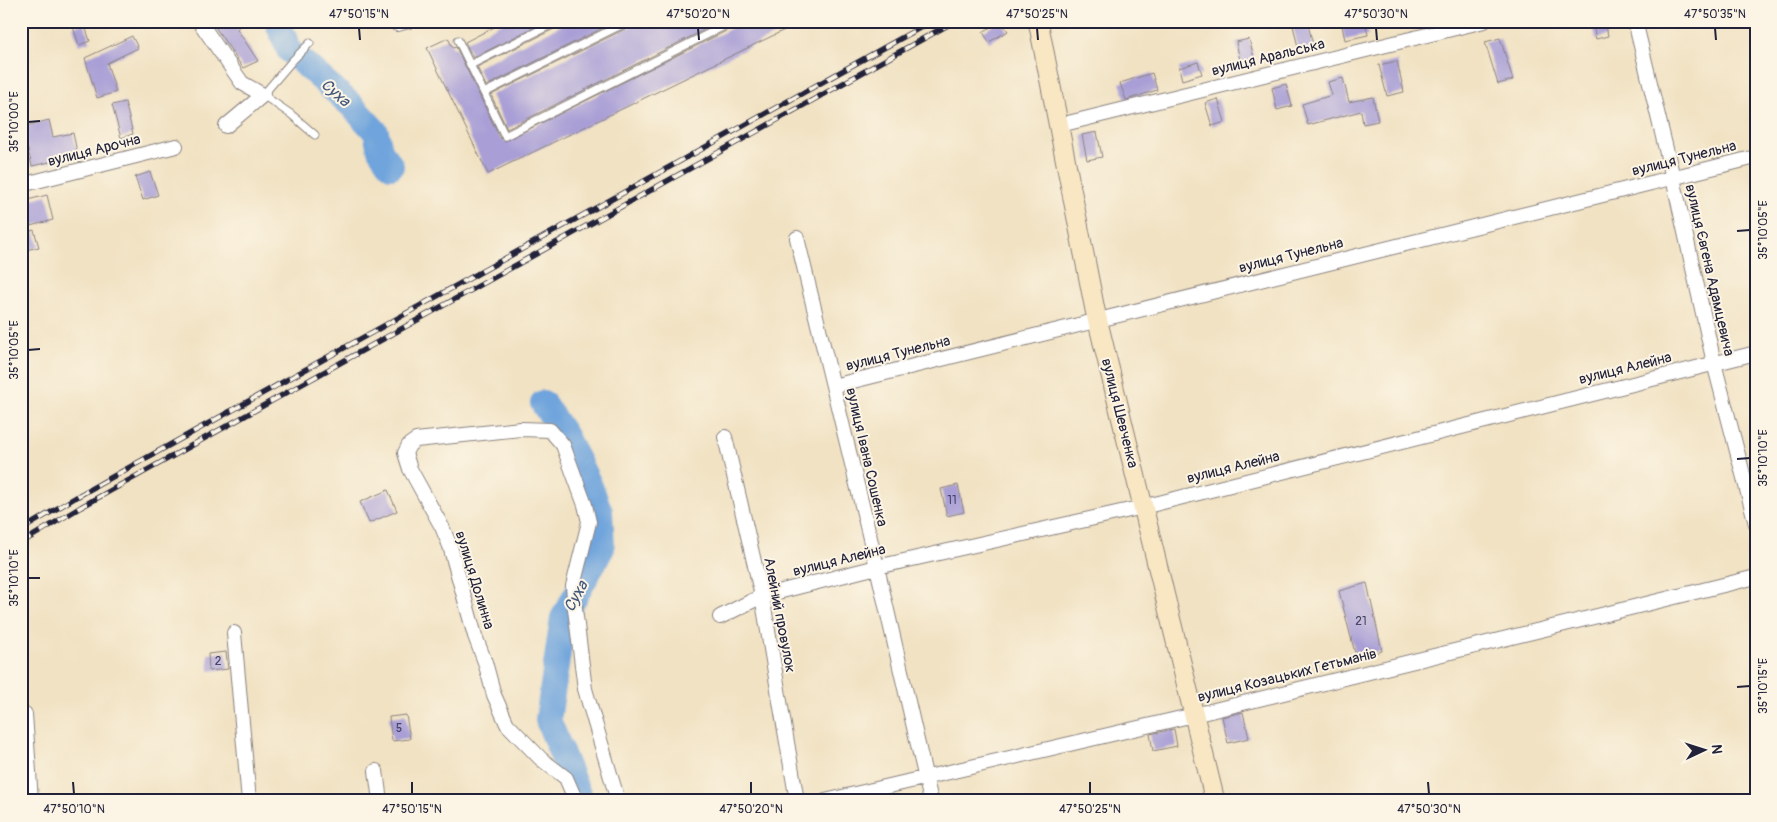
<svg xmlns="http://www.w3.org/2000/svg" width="1777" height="822" viewBox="0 0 1777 822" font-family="Pangolin,sans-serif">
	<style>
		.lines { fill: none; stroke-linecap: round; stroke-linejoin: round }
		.river { stroke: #6fa4dc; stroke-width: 26 }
		.building { fill: #a99fd6 }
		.lane-casing { stroke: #8a827f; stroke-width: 9 }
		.street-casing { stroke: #8a827f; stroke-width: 16 }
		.secondary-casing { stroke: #8a827f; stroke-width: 21 }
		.lane { stroke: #fff; stroke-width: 7 }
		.street { stroke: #fff; stroke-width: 14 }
		.secondary { stroke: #f9e7c3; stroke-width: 19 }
		.rail-casing { stroke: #22223b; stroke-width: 5.5 }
		.rail { stroke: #fcf5e5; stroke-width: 4; stroke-dasharray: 11; stroke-linecap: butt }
		.ticks { fill: none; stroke: #22223b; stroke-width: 2 }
		.labels { text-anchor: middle; stroke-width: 4; stroke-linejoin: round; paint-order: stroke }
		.number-label { font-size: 12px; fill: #444162 }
		.street-label { font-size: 15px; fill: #22223b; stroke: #fcf5e5 }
		.water-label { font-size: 16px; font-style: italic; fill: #41567b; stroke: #fcf5e5 }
		.neatline { fill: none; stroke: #22223b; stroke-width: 2 }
		.ticks-label { font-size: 12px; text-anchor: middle; fill: #22223b }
	</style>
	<rect width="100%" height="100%" fill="#fcf5e5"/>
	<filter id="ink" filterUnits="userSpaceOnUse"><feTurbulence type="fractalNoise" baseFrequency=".02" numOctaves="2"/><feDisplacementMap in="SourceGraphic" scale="10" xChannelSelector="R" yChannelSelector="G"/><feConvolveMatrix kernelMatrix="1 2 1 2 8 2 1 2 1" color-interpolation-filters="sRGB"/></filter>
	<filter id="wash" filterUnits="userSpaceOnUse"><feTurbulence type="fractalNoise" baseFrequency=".0096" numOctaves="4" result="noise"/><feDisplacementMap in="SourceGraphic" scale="20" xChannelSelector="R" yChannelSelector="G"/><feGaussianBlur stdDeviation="1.12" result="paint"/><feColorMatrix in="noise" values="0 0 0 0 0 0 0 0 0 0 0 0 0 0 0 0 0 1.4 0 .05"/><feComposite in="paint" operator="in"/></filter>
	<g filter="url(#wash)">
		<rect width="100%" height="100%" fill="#f1e2c3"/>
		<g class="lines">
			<path class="river" d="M277 21 289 50 351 105 376 132 380 150 391 166
				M543 403 565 436 589 484 600 512 602 548 563 618 548 720 581 801"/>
		</g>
		<g id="blocks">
			<path class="building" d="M211 21H243L237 29 258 61 243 68Z
				M506 21H546L473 58 465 42Z
				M563 21H617L486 86 477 67 560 26Z
				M634 21H722L507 129 491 95 631 26Z
				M739 21H803L488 174 427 48 448 38 453 48 456 47 500 138 505 141 736 26Z
				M1000 21 1008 31 989 42 983 32Z
				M1292 21H1307L1314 48 1299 52Z
				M1341 21H1365L1368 35 1345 40Z
				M1592 21H1605L1608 36 1596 39Z
				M84 23 90 41 79 45 73 27Z
				M132 36 138 48 107 63 116 92 97 98 85 58Z
				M1500 38 1513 80 1498 84 1485 42Z
				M1249 39 1255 61 1241 65 1236 42Z
				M1397 61 1404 92 1387 96 1379 65Z
				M1198 62 1202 74 1182 80 1179 68Z
				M1152 73 1157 90 1126 100 1120 83Z
				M1343 78 1349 102 1373 97 1378 121 1363 124 1361 111 1308 125 1302 104 1332 95 1328 82Z
				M1286 84 1292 106 1277 110 1272 88Z
				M1218 99 1225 122 1212 126 1205 103Z
				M125 102 133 134 121 138 112 105Z
				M49 120 53 137 73 133 77 152 58 156 59 160 32 166 22 127Z
				M1097 132 1102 157 1087 160 1082 135Z
				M150 172 158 195 143 200 135 177Z
				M47 195 53 220 30 226 24 201Z
				M34 230 39 247 21 251V234Z
				M958 485 964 512 947 516 941 489Z
				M388 490 397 511 369 523 360 502Z
				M1367 583 1382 651 1356 657 1339 591Z
				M226 652 228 669 209 671 208 654Z
				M1243 712 1249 738 1228 743 1222 717Z
				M406 715 410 739 392 741 389 717Z
				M1174 729 1177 746 1153 751 1150 734Z"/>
		</g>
	</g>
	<g filter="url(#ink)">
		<use href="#blocks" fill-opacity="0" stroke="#8a827f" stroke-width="1"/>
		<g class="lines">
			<defs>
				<path id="lane" d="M458 40 505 136 734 21
					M310 43 292 61 263 95 292 115 315 135
					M470 65 558 21
					M484 93 629 21"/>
				<path id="street" d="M199 21 242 83 263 95 226 126
					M1635 21 1673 178 1714 363 1756 524
					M397 24 409 21
					M1060 125 1484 21
					M21 185 176 146
					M797 238 877 567 931 801
					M833 386 1756 157
					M725 437 762 596 797 801
					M720 617 762 596 877 567 1143 507 1756 353
					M234 633 249 801
					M25 714 31 801
					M376 771 380 801
					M576 801 566 778 541 759 507 724 494 695 485 662 475 636 450 546 442 527 410 469 405 453 409 445 416 440 521 429 550 430 563 445 585 505 589 522 573 586 575 609 585 689 618 801
					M825 801 1194 715 1756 577"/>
				<path id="secondary" d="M1038 21 1095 310 1215 801"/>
			</defs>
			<use href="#lane" class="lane-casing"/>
			<use href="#street" class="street-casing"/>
			<use href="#secondary" class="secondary-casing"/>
			<use href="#lane" class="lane"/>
			<use href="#street" class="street"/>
			<use href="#secondary" class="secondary"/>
			<defs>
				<path id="rail" d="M21 530 78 496 932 21
					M21 543 81 507 955 21"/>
			</defs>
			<use href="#rail" class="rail-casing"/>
			<use href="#rail" class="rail"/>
		</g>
	</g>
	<path class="ticks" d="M359 28 360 40M698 28 699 40M1037 28 1038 40M1376 28 1377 40M1715 28 1716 40M28 122 40 121M1737 231 1750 230M28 350 40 349M1737 459 1750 458M28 578H40M1737 687 1750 686M73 782 74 794M412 782V794M751 782V794M1090 782V794M1428 782 1429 794"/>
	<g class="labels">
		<g class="number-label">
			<text x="952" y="504">11</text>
			<text x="1361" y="625">21</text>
			<text x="218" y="665">2</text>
			<text x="399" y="732">5</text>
		</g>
		<g class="street-label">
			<text transform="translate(1268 57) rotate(-14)" y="5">вулиця Аральська</text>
			<text transform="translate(94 150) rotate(-14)" y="5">вулиця Арочна</text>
			<text transform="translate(1684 158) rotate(-14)" y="5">вулиця Тунельна</text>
			<text transform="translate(1291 255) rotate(-14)" y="5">вулиця Тунельна</text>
			<text transform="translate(1710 270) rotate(77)" y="5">вулиця Євгена Адамцевича</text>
			<text transform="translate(898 353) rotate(-14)" y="5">вулиця Тунельна</text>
			<text transform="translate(1625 368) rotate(-14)" y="5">вулиця Алейна</text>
			<text transform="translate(1120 413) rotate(76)" y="5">вулиця Шевченка</text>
			<text transform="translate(867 457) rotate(77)" y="5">вулиця Івана Сошенка</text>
			<text transform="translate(1233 467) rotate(-14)" y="5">вулиця Алейна</text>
			<text transform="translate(839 560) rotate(-14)" y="5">вулиця Алейна</text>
			<text transform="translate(475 580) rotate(73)" y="5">вулиця Долинна</text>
			<text transform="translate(780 615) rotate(79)" y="5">Алейний провулок</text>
			<text transform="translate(1287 675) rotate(-14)" y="5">вулиця Козацьких Гетьманів</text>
		</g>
		<g class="water-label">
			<text transform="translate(336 92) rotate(42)" y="6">Суха</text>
			<text transform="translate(575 596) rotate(-61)" y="6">Суха</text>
		</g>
	</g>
	<rect width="1777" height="822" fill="none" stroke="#fcf5e5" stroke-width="55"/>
	<g transform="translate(1704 750) rotate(86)" stroke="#fcf5e5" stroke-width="4" paint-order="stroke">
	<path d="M0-4L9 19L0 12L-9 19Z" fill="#22223b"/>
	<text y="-8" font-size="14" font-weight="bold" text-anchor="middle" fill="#22223b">N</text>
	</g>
	<rect x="28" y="28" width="1722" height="766" class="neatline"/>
	<g class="ticks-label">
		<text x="359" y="18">47°50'15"N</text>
		<text x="698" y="18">47°50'20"N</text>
		<text x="1037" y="18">47°50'25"N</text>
		<text x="1376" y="18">47°50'30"N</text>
		<text x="1715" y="18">47°50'35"N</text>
		<text transform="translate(14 122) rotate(-90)" y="4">35°10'00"E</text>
		<text transform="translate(1763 230) rotate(-90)" y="4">35°10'05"E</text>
		<text transform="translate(14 350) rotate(-90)" y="4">35°10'05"E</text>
		<text transform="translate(1763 458) rotate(-90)" y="4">35°10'10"E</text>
		<text transform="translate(14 578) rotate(-90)" y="4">35°10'10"E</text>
		<text transform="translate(1763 686) rotate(-90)" y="4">35°10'15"E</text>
		<text x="74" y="813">47°50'10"N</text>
		<text x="412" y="813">47°50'15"N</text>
		<text x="751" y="813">47°50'20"N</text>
		<text x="1090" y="813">47°50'25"N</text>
		<text x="1429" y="813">47°50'30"N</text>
	</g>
</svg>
